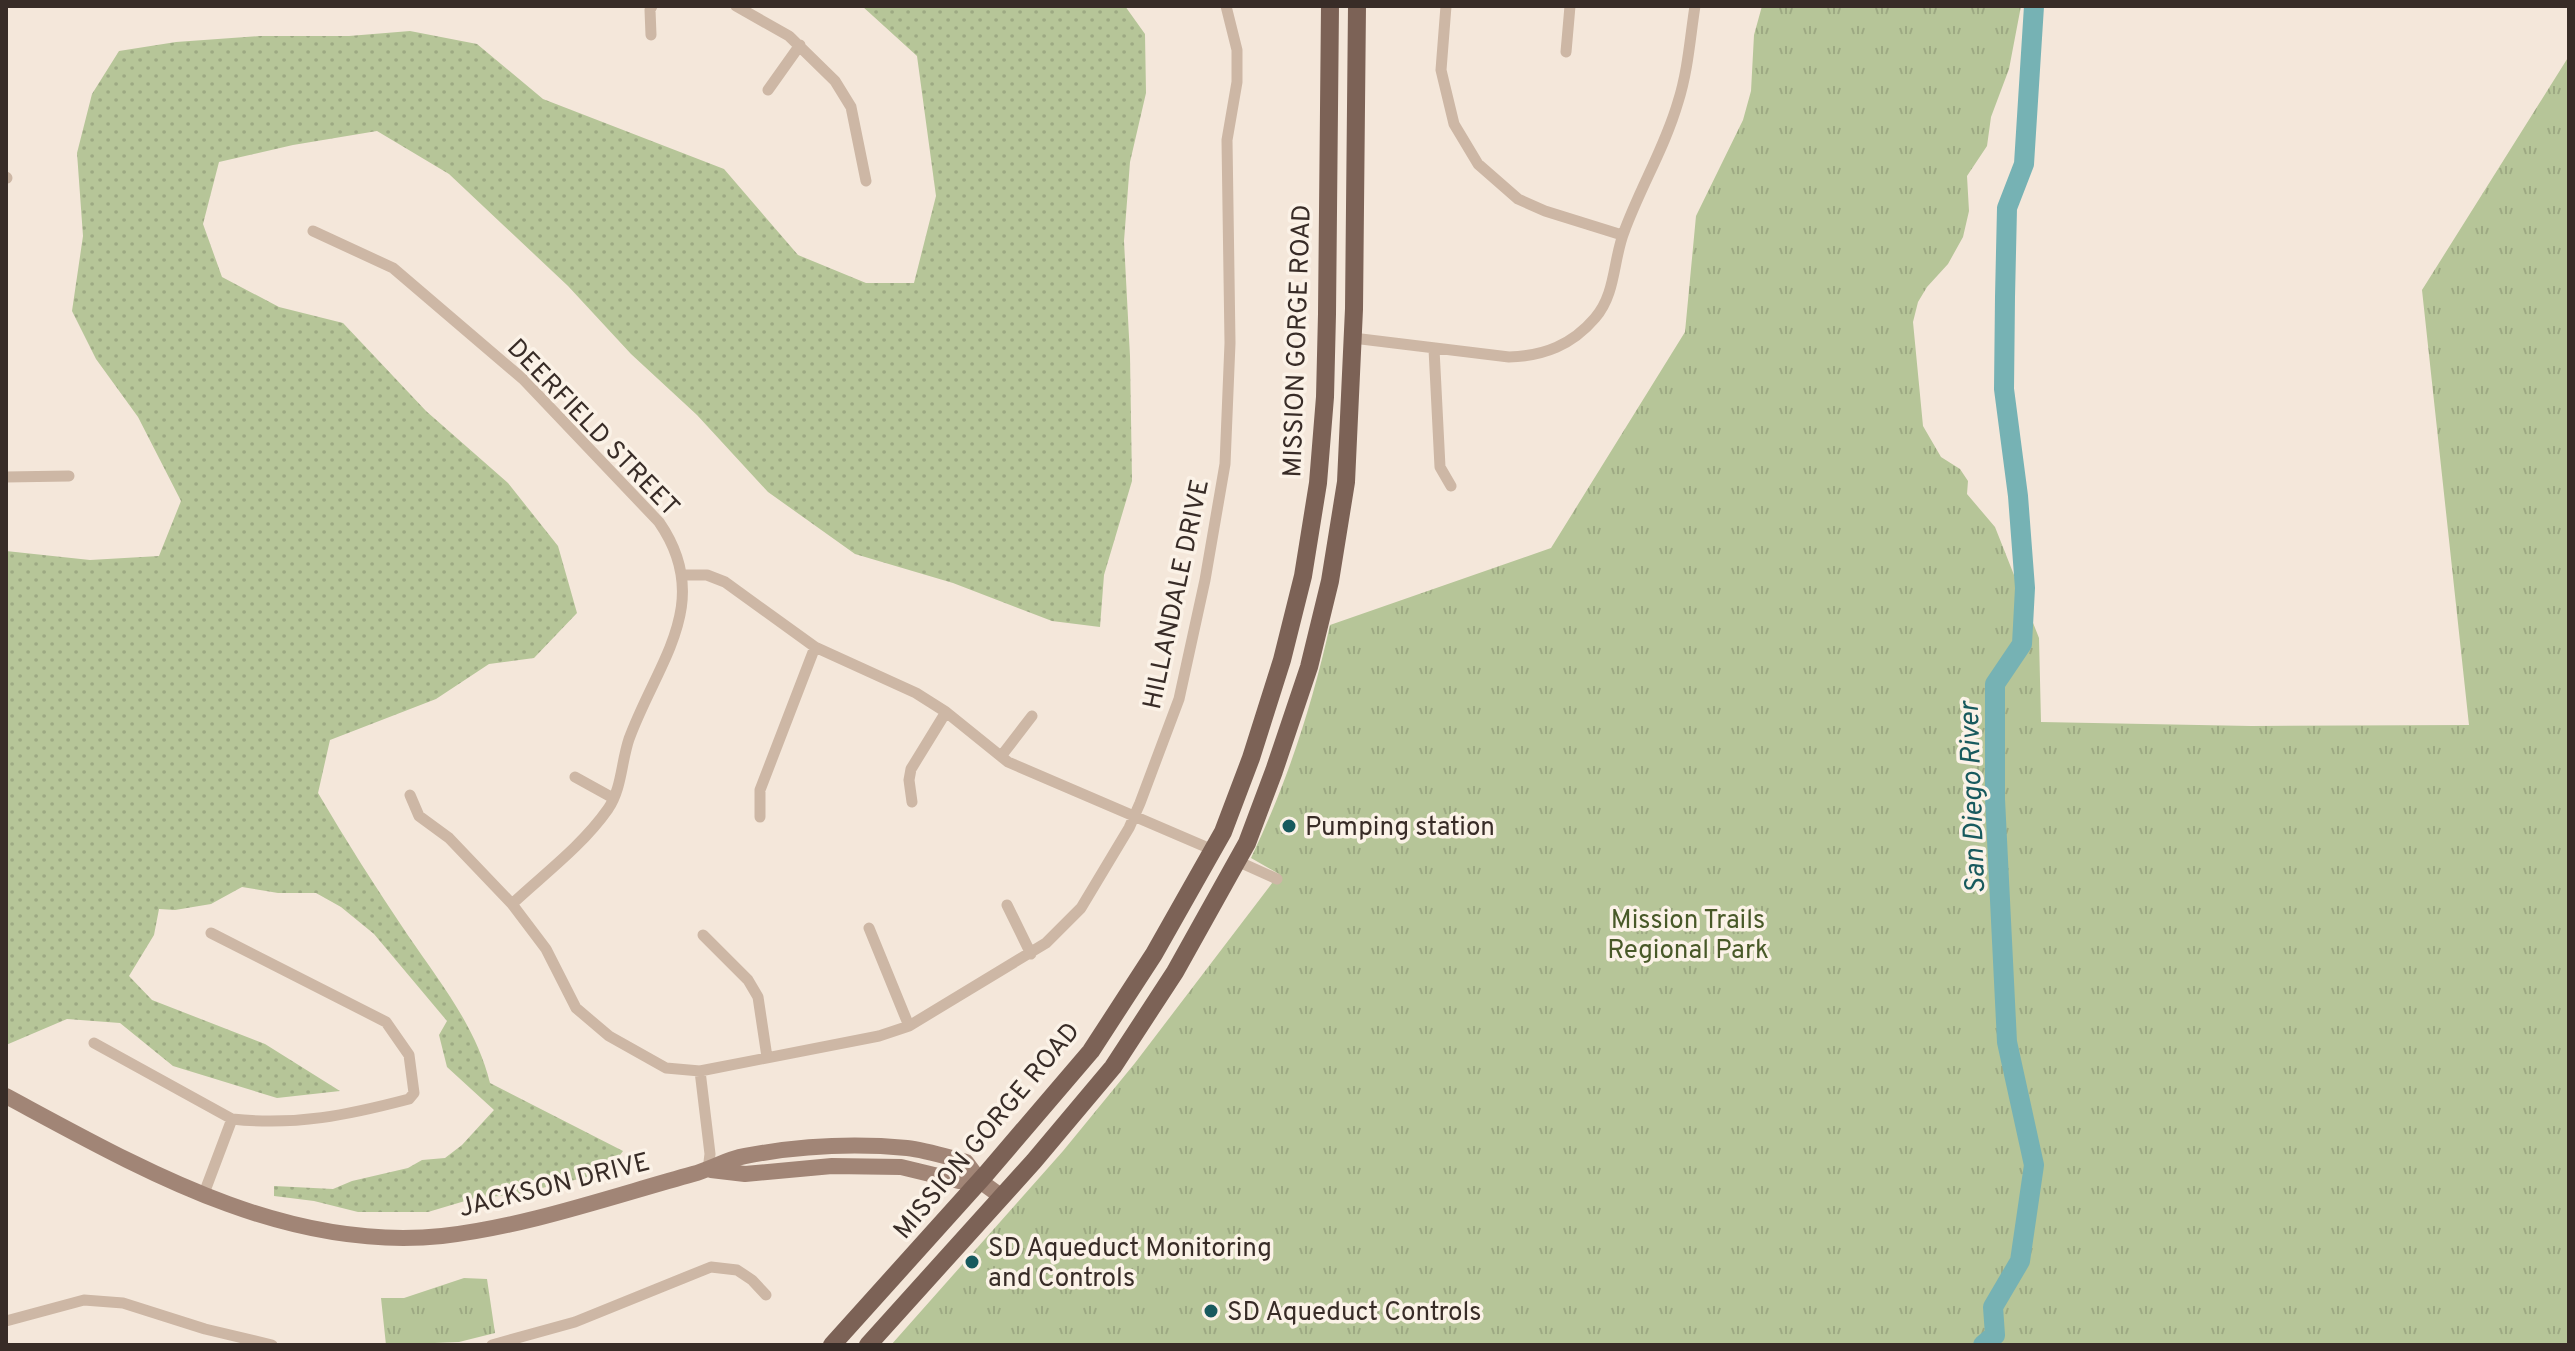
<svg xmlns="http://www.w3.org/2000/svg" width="2575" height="1351" viewBox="0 0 2575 1351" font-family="Overpass,sans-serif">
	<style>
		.grass { fill: url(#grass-dots) }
		.park { fill: url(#park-tufts) }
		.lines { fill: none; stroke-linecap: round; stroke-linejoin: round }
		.river { stroke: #76b2b4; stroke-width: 20 }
		.street { stroke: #cdb7a5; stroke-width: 11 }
		.secondary { stroke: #a18576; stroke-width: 16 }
		.primary { stroke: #7c6256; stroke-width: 18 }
		.poi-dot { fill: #185a5e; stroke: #fbf2e7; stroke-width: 3 }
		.labels { text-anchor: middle; stroke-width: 7; stroke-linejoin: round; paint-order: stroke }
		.street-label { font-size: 26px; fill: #382c27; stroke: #fbf2e7 }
		.poi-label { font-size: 26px; fill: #382c27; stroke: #fbf2e7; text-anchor: start }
		.park-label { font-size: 26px; fill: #485928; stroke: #fbf2e7 }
		.water-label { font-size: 28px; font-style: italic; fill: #185a5e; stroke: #fbf2e7 }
	</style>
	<defs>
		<pattern id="grass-dots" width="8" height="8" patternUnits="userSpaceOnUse" patternTransform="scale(2)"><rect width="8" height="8" fill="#b6c598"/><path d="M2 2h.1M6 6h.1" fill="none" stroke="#9da983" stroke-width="1.8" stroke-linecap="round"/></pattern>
		<pattern id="park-tufts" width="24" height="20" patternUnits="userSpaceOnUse" patternTransform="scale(2)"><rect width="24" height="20" fill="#b6c598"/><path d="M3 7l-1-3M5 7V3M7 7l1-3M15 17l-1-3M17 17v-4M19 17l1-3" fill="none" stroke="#9da983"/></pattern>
	</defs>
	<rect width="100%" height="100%" fill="#f4e7da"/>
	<path class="grass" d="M862 6H1125L1145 34 1146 93 1130 162 1124 241 1130 356 1132 481 1104 575 1100 627 1052 621 953 583 855 554 768 492 697 415 631 354 568 286 449 174 377 131 293 145 219 162 203 224 222 277 279 307 343 323 426 411 508 483 558 546 577 613 534 658 489 664 436 699 330 740 318 793C346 841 376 888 407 934 439 981 476 1026 490 1083L623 1151 607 1172 514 1195 475 1198 428 1212H358L314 1201 274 1196V1186L333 1189 352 1181 408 1168 422 1160 445 1158 462 1145 494 1110 447 1067 439 1035 447 1021 374 934 341 907 316 893H278L242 887 211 904 175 910 159 909 154 935 129 976 152 1000 265 1044 340 1091 277 1098 173 1066 120 1023 67 1019 6 1045V551L90 560 159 556 181 501 138 417 96 359 72 311 83 236 77 153 92 94 119 51 176 42 260 36H349L410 31 477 44 543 99 724 169 798 255 866 283H914L936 196 917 56Z"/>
	<path class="park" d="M1762 6H2021L2009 69 1991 117 1987 146 1967 176 1969 211 1963 237 1948 264 1927 287 1918 302 1913 322 1923 426 1941 457 1960 469 1968 481 1967 494 1995 527 2039 638 2041 722 2251 726 2469 725 2422 290 2569 56V1345H891L1063 1151 1135 1063 1279 874 1251 858C1287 783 1312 706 1330 625L1551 548 1685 332 1696 216 1743 120 1751 91 1754 35Z
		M464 1278 487 1279 495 1333 459 1342 386 1345 381 1298H404Z"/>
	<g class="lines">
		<path class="river" d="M1983 1345 1995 1335 1993 1307 2020 1261 2034 1165 2007 1042 1995 799V684L2022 644 2025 588 2018 496 2004 389 2005 297 2007 208 2024 164 2034 6"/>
		<path class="street" d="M736 6 789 36 835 81 851 107 866 181
			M1446 6 1441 70 1454 124 1478 164 1518 199 1545 211 1622 235
			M651 35 650 10 652 6
			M1566 52 1570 6
			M768 90 800 45
			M6 177 7 178
			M313 231 393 268 523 379 659 522C715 603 657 662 629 739 621 763 622 788 608 809 582 846 544 874 512 904
			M1353 338 1509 357C1544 356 1572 345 1595 318 1616 294 1613 260 1624 232 1640 188 1665 147 1678 102 1688 71 1690 38 1695 6
			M1434 349 1440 467 1451 486
			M6 477 69 476
			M684 575H707L725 582 815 647 916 693 946 712 1008 762 1213 850
			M1002 755 1032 716
			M575 777 613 798
			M410 795 419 816 449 838 512 904 546 949 576 1008 609 1036 666 1068 700 1071 879 1036 909 1026 1046 943 1081 908 1129 828 1140 803 1179 699 1205 580 1225 464 1230 343 1227 140 1237 82V50L1226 6
			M912 802 909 780 911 769 946 712
			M760 817V790L815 647
			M1237 861 1277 879
			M1007 905 1031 954
			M869 928 909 1026
			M703 935 748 980 758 997 767 1057
			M94 1043 232 1119C296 1126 348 1115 409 1099L414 1093 409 1055 386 1022 211 933
			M700 1071 710 1154 708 1170
			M203 1196 232 1119
			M6 1321 84 1300 123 1303 205 1329 272 1345
			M492 1345 575 1322 711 1267 737 1270 752 1280 766 1295"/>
		<path class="secondary" d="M6 1096C140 1168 283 1252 442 1236 524 1227 613 1196 693 1174 711 1169 727 1159 745 1156 798 1146 853 1143 907 1148 926 1150 947 1157 966 1162L980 1181 1002 1197
			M711 1170 745 1174 832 1166 901 1167 959 1181H980"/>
		<path class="primary" d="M832 1345 985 1175 1091 1051 1154 954 1223 832 1251 758 1282 660 1303 576 1318 483 1325 397 1327 314 1330 6
			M868 1345 1034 1161 1113 1067 1175 972 1247 843 1274 771 1309 667 1330 581 1346 482 1354 309 1357 6"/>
	</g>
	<g class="poi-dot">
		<circle cx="1289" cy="826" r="8"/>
		<circle cx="972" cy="1262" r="8"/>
		<circle cx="1211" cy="1311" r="8"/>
	</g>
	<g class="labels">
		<g class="street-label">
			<text transform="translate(1296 341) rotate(-88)" y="9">MISSION GORGE ROAD</text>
			<text transform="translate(594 427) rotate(46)" y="9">DEERFIELD STREET</text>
			<text transform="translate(1175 594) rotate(-78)" y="9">HILLANDALE DRIVE</text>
			<text transform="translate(986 1130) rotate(-50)" y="9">MISSION GORGE ROAD</text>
			<text transform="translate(554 1184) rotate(-14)" y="9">JACKSON DRIVE</text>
		</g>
		<g class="poi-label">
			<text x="1305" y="835">Pumping station</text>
			<text x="988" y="1256">SD Aqueduct Monitoring<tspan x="988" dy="30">and Controls</tspan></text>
			<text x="1227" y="1320">SD Aqueduct Controls</text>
		</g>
		<g class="park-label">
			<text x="1688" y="928">Mission Trails<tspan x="1688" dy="30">Regional Park</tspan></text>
		</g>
		<g class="water-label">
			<text transform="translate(1971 798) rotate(-92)" y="10">San Diego River</text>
		</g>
	</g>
	<rect width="2575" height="1351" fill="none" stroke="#382c27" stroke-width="16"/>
</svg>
